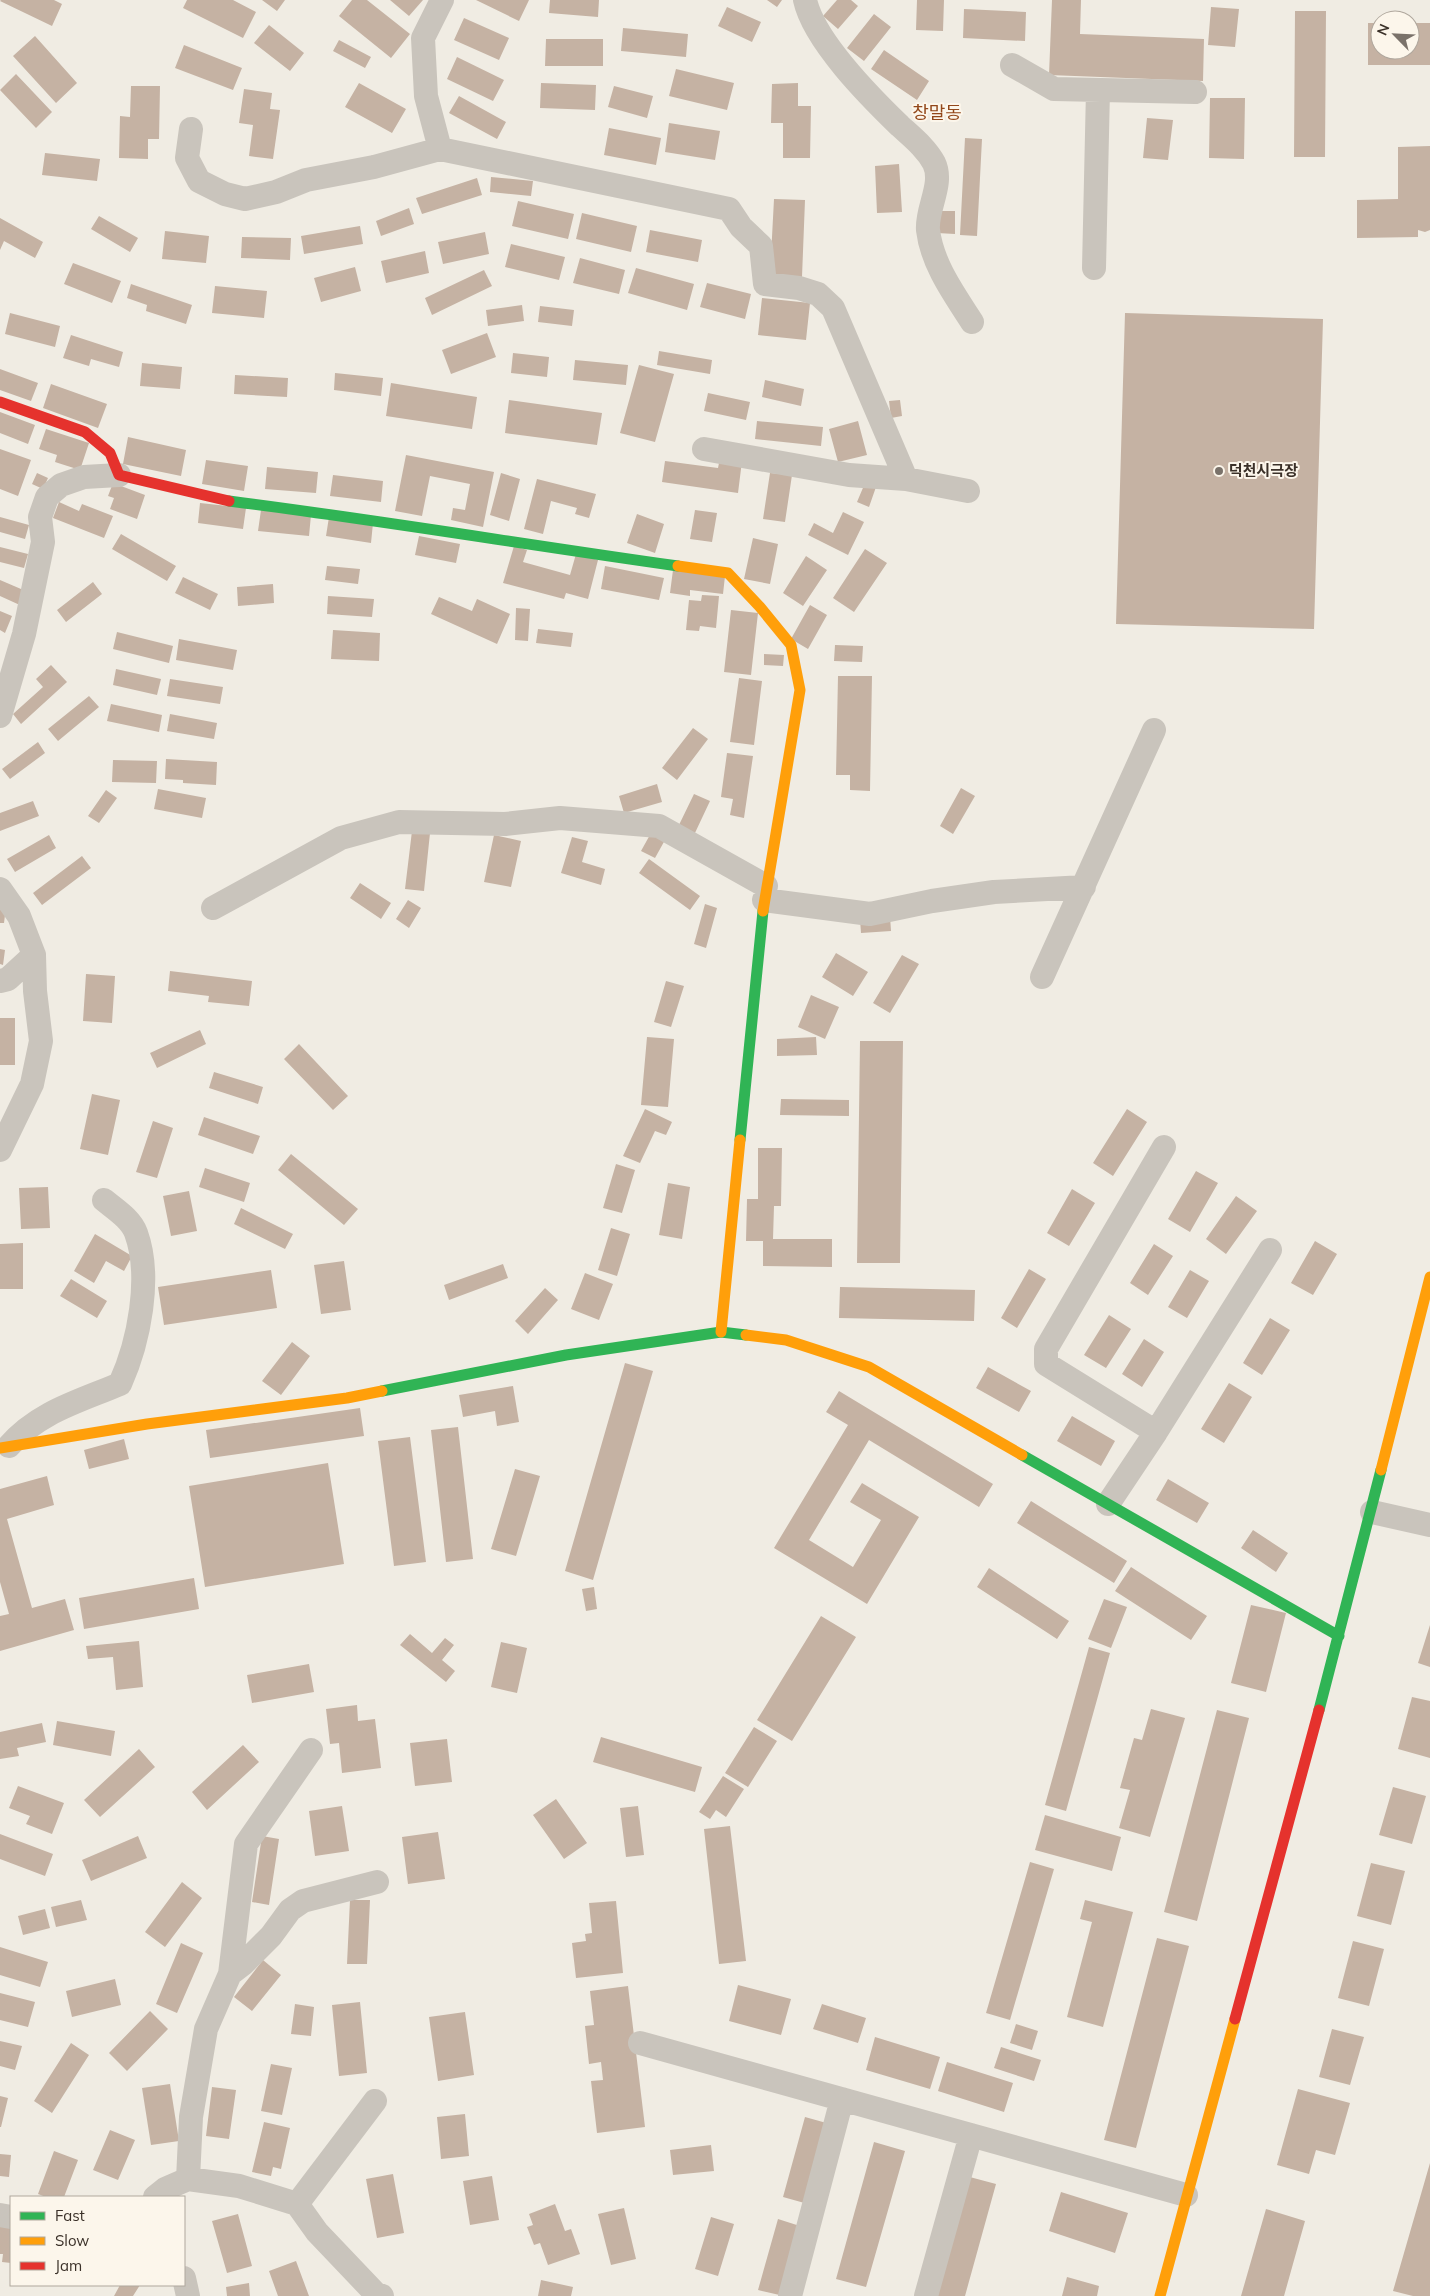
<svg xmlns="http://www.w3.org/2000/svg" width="1430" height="2296" viewBox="0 0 1430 2296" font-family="Mulish,'Noto Sans KR',sans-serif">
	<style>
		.building { fill: #c5b2a3 }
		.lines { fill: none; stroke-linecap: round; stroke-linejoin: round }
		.street { stroke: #c9c4bc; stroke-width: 24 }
		.fast { stroke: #30b455; stroke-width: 11 }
		.slow { stroke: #ff9f0a; stroke-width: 11 }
		.jam { stroke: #e5322d; stroke-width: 11 }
		.poi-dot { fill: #7a726a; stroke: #fcf6eb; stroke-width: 2 }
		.labels { text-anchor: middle; stroke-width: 4; stroke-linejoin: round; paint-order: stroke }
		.poi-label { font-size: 15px; font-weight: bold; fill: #3b3129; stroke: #fcf6eb; text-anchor: start }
		.quarter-label { font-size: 18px; fill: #92471a; stroke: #fcf6eb }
	</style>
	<rect width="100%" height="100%" fill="#f0ece3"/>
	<path class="building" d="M1 0H54L62 4 52 26 0 1Z
		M187 0H233L256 12 243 38 183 8Z
		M262 0H285L277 11Z
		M352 0H367L410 34 391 58 339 16Z
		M390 0H423L409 16Z
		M476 0H529L519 21Z
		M550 0H599L598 17 549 13Z
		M767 0H782L777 7Z
		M837 0H851L858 6 838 29 823 16Z
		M917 0H944L943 31 916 30Z
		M1052 0H1081L1080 34 1204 39 1203 81 1049 75Z
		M727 7 761 22 752 42 718 26Z
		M1211 7 1239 9 1235 47 1208 45Z
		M964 9 1026 12 1025 41 963 38Z
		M1295 11H1326L1325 157H1294Z
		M874 14 891 27 864 61 847 48Z
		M464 18 509 38 499 60 454 40Z
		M1368 23H1380V50H1410V23H1430V65H1368Z
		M269 25 304 53 290 71 254 43Z
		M623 28 688 34 686 57 621 51Z
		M35 36 77 83 56 103 13 56Z
		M546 39H603V66H545Z
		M339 40 371 57 365 68 333 51Z
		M184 45 242 68 233 90 175 68Z
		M884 50 929 81 917 100 871 69Z
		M457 57 504 80 493 101 447 79Z
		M676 69 734 83 727 110 669 96Z
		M16 74 52 112 36 128 0 90Z
		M359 83 406 109 392 133 345 107Z
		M541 83 596 85 595 110 540 108Z
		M798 83V106H811L810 158H783V123H771L772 84Z
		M131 86H160L159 139H148V159L119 158 120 116 130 117Z
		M614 86 653 96 647 118 608 107Z
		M244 89 272 93 270 109 280 110 273 159 249 156 253 125 239 123Z
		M459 96 506 122 497 139 449 113Z
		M1210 98H1245L1244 159 1209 158Z
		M1147 118 1173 120 1168 160 1143 158Z
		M669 123 720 131 715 160 665 152Z
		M609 128 661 138 656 165 604 155Z
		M965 138 982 139 977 236 960 235Z
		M1430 146V230L1425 232 1418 230V237L1357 238V200L1398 199V147Z
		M45 153 100 159 97 181 42 175Z
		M899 164 902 212 877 213 875 166Z
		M491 177 533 181 531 196 490 192Z
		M477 178 482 195 422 214 416 198Z
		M774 199 805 200 802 277 770 275Z
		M518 201 574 214 568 239 512 226Z
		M409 208 414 224 381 236 376 221Z
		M938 211H955V234L937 233Z
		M582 213 637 226 631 252 576 239Z
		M99 216 138 238 130 252 91 229Z
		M0 218 43 242 35 258 4 241 0 250Z
		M360 226 363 244 304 254 301 236Z
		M650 230 702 240 698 262 646 252Z
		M165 231 209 236 206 263 162 259Z
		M485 232 489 254 443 264 438 242Z
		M242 237 291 238 290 260 241 258Z
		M511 244 565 257 559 280 505 267Z
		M425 251 429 273 386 283 381 261Z
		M580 258 625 270 619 294 573 283Z
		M73 263 121 281 112 303 64 284Z
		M355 267 361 291 321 302 314 278Z
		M636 268 694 284 687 310 628 293Z
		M484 270 492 286 432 315 425 298Z
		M707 283 751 294 745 319 700 307Z
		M131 284 192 305 186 324 146 311 147 305 127 298Z
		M215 286 267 291 264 318 212 313Z
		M762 298 810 303 806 340 758 335Z
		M522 305 524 321 488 326 486 310Z
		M540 306 574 310 572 326 538 322Z
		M10 313 60 326 55 347 5 334Z
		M1125 313 1323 319 1314 629 1116 624Z
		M487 333 496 357 451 374 442 350Z
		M71 335 123 352 119 367 91 359 89 366 63 358Z
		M659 351 712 360 710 374 657 365Z
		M513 353 549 357 547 377 511 373Z
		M575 360 628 365 626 385 573 380Z
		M142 363 182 367 180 389 140 386Z
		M639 365 674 374 655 442 620 433Z
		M0 369 38 383 31 401 0 390Z
		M335 373 383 378 381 396 334 390Z
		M235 375 288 378 287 397 234 394Z
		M765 380 804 389 801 406 762 397Z
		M391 383 477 397 472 429 386 416Z
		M51 384 107 404 98 428 43 408Z
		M708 393 750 402 746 420 704 411Z
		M509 400 602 413 597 445 505 433Z
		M900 400 902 416 891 418 889 401Z
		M0 412 35 425 28 444 0 433Z
		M757 421 823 427 821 446 755 439Z
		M858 421 867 455 838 462 829 429Z
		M46 429 89 443 80 470 55 462 57 455 39 449Z
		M128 437 186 450 181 476 123 464Z
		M0 449 31 460 18 496 0 489Z
		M406 455 494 472 483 527 451 520 453 508 465 510 470 484 430 476 422 516 395 511Z
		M720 458 742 461 738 493 662 482 665 461 718 468Z
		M206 460 248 466 244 491 202 484Z
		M267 467 318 472 316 493 265 489Z
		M37 473 48 478 43 489 32 484Z
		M501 473 520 479 509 521 490 515Z
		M770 473 792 475 785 522 763 519Z
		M333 475 383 481 381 502 330 496Z
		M537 479 596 494 589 518 575 514 577 508 551 501 543 534 524 529Z
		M113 483 145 495 137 519 110 509 114 498 108 496Z
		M865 483 876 487 869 507 857 502Z
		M59 502 79 511 82 504 113 516 104 538 53 518Z
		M200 503 246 508 243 529 198 523Z
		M261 510 311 515 309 536 258 531Z
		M695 510 717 513 712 542 690 539Z
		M843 512 864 522 848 555 808 535 814 523 833 533Z
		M637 514 664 524 655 553 627 543Z
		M0 517 29 525 25 539 0 532Z
		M329 517 373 523 371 543 326 536Z
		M121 534 176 566 167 581 112 549Z
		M419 536 460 544 456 563 415 555Z
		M753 538 778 544 770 584 744 579Z
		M514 546 527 550 523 562 570 575 576 554 598 560 588 599 566 593 564 599 503 583Z
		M0 547 28 554 24 568 0 562Z
		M865 549 887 563 854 612 833 598Z
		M806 556 827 570 803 606 783 593Z
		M327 566 360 569 358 584 325 580Z
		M605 566 664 578 659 600 601 589Z
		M673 570 725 576 723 594 690 590V596L670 593Z
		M183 577 218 594 210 610 175 593Z
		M0 580 28 592 22 606 0 596Z
		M93 582 102 594 66 622 57 610Z
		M273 584 274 603 238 606 237 587Z
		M702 595 719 596 716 628 700 626 699 631 686 630 689 600 701 601Z
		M328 596 374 599 372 617 327 614Z
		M439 597 472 611 477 599 510 614 497 644 431 614Z
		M810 605 827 615 808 649 791 639Z
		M516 608 530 609 528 641 515 640Z
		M731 610 758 613 751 675 724 672Z
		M0 611 12 616 5 633 0 630Z
		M538 629 573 633 571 647 536 643Z
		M333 630 380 633 379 661 331 659Z
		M117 632 173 646 169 663 113 649Z
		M179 639 237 650 233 670 176 660Z
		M835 645 863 646 862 662 834 661Z
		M764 654 784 655 783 666 764 665Z
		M51 665 67 682 21 724 13 714 43 687 36 679Z
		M116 669 161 679 157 695 113 685Z
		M838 676H872L870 791 850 790V775H836Z
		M739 678 762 681 754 745 730 742Z
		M170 679 223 687 220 704 167 696Z
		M89 696 99 707 58 741 48 729Z
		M111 704 162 715 159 732 107 721Z
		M170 714 217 723 214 739 167 731Z
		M693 728 708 739 677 780 662 768Z
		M38 742 45 753 10 779 2 769Z
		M727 753 753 756 744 818 730 815 733 799 721 797Z
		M166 759 217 762 216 785 183 783V780L165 779Z
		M113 760 157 761 156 783 112 782Z
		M657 784 662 802 624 813 619 796Z
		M961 788 975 796 953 834 940 826Z
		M158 789 206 798 202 818 154 809Z
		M106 790 117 798 99 823 88 816Z
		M694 794 710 801 694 835 678 827Z
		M33 801 39 816 0 831V813Z
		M412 831 430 833 424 891 405 889Z
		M651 833 665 840 655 858 641 851Z
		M49 835 56 848 15 872 7 859Z
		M494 835 521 841 511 887 484 882Z
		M572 837 588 841 582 862 605 869 601 885 561 873Z
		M82 856 91 868 42 905 33 893Z
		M649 859 700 896 690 910 639 873Z
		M360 883 391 903 381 919 350 898Z
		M408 900 421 908 409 928 396 919Z
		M705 904 717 908 706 948 694 944Z
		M0 906 6 907 4 923H0Z
		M890 916 891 931 861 933 860 919Z
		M0 949 5 950 3 965 0 964Z
		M836 953 868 972 853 996 822 977Z
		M902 955 919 964 890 1013 873 1003Z
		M170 971 252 981 249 1006 208 1002 209 996 168 991Z
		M86 974 115 976 112 1023 83 1021Z
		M666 981 684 986 671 1027 654 1022Z
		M811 995 839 1007 825 1039 798 1027Z
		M0 1018H15V1065H0Z
		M200 1030 206 1044 157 1068 150 1053Z
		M647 1037 674 1039 668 1107 641 1105Z
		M816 1037 817 1055 777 1056V1039Z
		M860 1041H903L900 1263H857Z
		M299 1044 348 1096 333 1110 284 1059Z
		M214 1072 263 1087 258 1104 209 1088Z
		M92 1094 120 1100 108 1155 80 1149Z
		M781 1099 849 1100V1116L780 1115Z
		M645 1109 672 1122 666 1135 655 1131 640 1163 623 1156Z
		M1127 1109 1147 1122 1113 1176 1093 1163Z
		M204 1117 260 1136 253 1154 198 1135Z
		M153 1121 173 1128 157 1178 136 1172Z
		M758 1148H782L781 1206H774L773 1239H832V1267L763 1266V1241H746L747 1199H758Z
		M291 1154 358 1209 344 1225 278 1170Z
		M616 1164 635 1170 622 1213 603 1208Z
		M205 1168 250 1183 244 1202 199 1187Z
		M1196 1171 1218 1183 1190 1232 1168 1219Z
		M668 1183 690 1187 682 1239 659 1235Z
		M48 1187 50 1228 21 1229 19 1188Z
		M1072 1189 1095 1203 1069 1246 1047 1233Z
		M189 1191 197 1231 171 1236 163 1196Z
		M1236 1196 1257 1211 1226 1254 1206 1239Z
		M241 1208 293 1234 285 1249 234 1224Z
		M611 1228 630 1234 617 1276 598 1270Z
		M95 1234 132 1256 124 1271 106 1261 94 1283 74 1271Z
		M1315 1241 1337 1254 1313 1295 1291 1283Z
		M23 1243V1289H0V1244Z
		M1154 1244 1173 1256 1148 1295 1130 1283Z
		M344 1261 351 1310 321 1314 314 1265Z
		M503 1264 508 1278 449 1300 444 1285Z
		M1029 1269 1046 1279 1017 1328 1001 1318Z
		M271 1270 277 1308 164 1325 158 1287Z
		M1190 1270 1209 1281 1187 1318 1168 1307Z
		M585 1273 613 1284 599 1320 571 1309Z
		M71 1279 107 1301 97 1318 60 1296Z
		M840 1287 975 1290 974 1321 839 1318Z
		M545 1288 558 1300 528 1334 515 1321Z
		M1109 1315 1131 1329 1106 1368 1084 1355Z
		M1270 1318 1290 1330 1262 1375 1243 1363Z
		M1144 1339 1164 1352 1142 1387 1122 1374Z
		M292 1342 310 1356 281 1395 262 1381Z
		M625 1363 653 1371 593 1580 565 1571Z
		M988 1367 1031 1391 1019 1412 976 1388Z
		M1229 1383 1252 1397 1224 1443 1201 1429Z
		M513 1386 519 1422 497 1426 495 1411 463 1417 459 1395Z
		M839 1391 993 1484 979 1507 869 1440 809 1540 853 1567 881 1520 850 1502 862 1483 919 1517 867 1604 774 1548 848 1425 826 1412Z
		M360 1408 364 1436 210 1458 206 1430Z
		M1072 1416 1115 1441 1101 1466 1057 1441Z
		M458 1427 473 1559 446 1562 431 1430Z
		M410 1437 426 1562 394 1566 378 1441Z
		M124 1439 129 1459 89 1469 84 1450Z
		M328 1463 344 1564 205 1587 189 1486Z
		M515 1469 540 1476 516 1556 491 1549Z
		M47 1476 54 1505 7 1519 32 1608 65 1599 74 1630 0 1651V1616L9 1614 0 1582V1489Z
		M1168 1479 1209 1503 1197 1523 1156 1500Z
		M1031 1501 1127 1561 1114 1583 1017 1523Z
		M1253 1530 1288 1553 1276 1572 1241 1548Z
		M1131 1567 1207 1616 1191 1640 1115 1591Z
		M989 1568 1069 1621 1057 1639 977 1587Z
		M194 1578 199 1609 84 1629 79 1598Z
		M594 1587 597 1609 586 1611 582 1589Z
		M1104 1599 1127 1607 1111 1648 1088 1639Z
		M1251 1605 1286 1613 1266 1692 1231 1683Z
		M821 1616 856 1637 792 1741 757 1720Z
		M1430 1625V1667L1418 1663Z
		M410 1634 432 1653 445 1638 454 1645 442 1660 455 1671 446 1682 400 1645Z
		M139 1641 143 1687 116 1690 113 1657 88 1659 86 1646Z
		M501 1642 527 1648 517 1693 491 1687Z
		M1089 1647 1110 1653 1066 1811 1045 1805Z
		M309 1664 314 1692 252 1703 247 1675Z
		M1412 1697 1430 1701V1758L1398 1749Z
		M357 1705 358 1721 375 1719 381 1768 342 1773 339 1743 330 1744 326 1709Z
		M1151 1709 1185 1718 1150 1837 1119 1828 1130 1790 1120 1788 1134 1738 1142 1740Z
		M1217 1710 1249 1718 1197 1921 1164 1912Z
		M57 1721 115 1731 111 1756 53 1745Z
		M42 1723 46 1742 17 1748 19 1756 0 1759V1732Z
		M754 1727 777 1741 748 1787 725 1773Z
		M601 1737 702 1767 695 1792 593 1762Z
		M447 1739 452 1782 415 1786 410 1743Z
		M243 1745 259 1762 207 1810 192 1792Z
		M139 1749 155 1767 100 1817 84 1800Z
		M723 1776 744 1789 726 1817 716 1810 710 1819 699 1812Z
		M18 1786 64 1803 52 1834 26 1824 30 1816 9 1808Z
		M1393 1787 1426 1796 1412 1844 1379 1835Z
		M556 1799 587 1843 564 1859 533 1815Z
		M342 1806 349 1851 315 1856 309 1811Z
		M638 1806 644 1855 626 1857 620 1808Z
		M1045 1815 1121 1837 1112 1871 1035 1850Z
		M730 1826 746 1961 719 1964 704 1829Z
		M438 1832 445 1879 408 1884 402 1837Z
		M0 1834 53 1854 45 1876 0 1859Z
		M138 1836 147 1858 91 1881 82 1860Z
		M262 1836 279 1839 269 1905 252 1902Z
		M1030 1862 1054 1869 1010 2020 986 2013Z
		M1371 1863 1405 1871 1391 1925 1357 1916Z
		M182 1882 202 1898 165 1947 145 1932Z
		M81 1900 87 1920 56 1927 51 1907Z
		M350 1900H370L367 1964H347Z
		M1085 1900 1133 1912 1103 2027 1067 2017 1092 1922 1080 1919Z
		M616 1901 623 1973 576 1978 572 1943 586 1941 585 1934 592 1933 589 1903Z
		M45 1909 50 1928 23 1935 18 1916Z
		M1157 1938 1189 1946 1136 2148 1104 2140Z
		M1353 1941 1384 1949 1369 2006 1338 1998Z
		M181 1943 203 1953 177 2013 156 2004Z
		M0 1947 48 1962 40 1987 0 1975Z
		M263 1960 281 1975 252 2011 234 1997Z
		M115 1979 121 2005 72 2017 66 1991Z
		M738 1985 791 1999 781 2035 729 2021Z
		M628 1986 645 2127 597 2133 591 2081 603 2080 601 2062 589 2064 585 2026 594 2025 590 1991Z
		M0 1993 35 2002 28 2027 0 2020Z
		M360 2002 367 2073 339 2076 332 2005Z
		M295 2004 314 2007 311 2036 291 2034Z
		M822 2004 866 2018 858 2043 813 2029Z
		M150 2011 168 2029 127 2071 109 2053Z
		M465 2012 474 2075 438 2081 429 2017Z
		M1016 2024 1038 2031 1032 2050 1010 2043Z
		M1332 2029 1364 2037 1350 2085 1319 2077Z
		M875 2037 940 2057 930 2089 866 2070Z
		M0 2041 22 2046 15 2070 0 2066Z
		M71 2043 89 2055 52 2113 34 2101Z
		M1001 2047 1041 2060 1034 2081 994 2068Z
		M947 2062 1013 2083 1004 2112 938 2091Z
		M271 2064 292 2068 282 2115 261 2111Z
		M170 2084 179 2141 151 2145 142 2088Z
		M212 2087 236 2090 229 2139 206 2136Z
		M1298 2089 1350 2103 1335 2155 1316 2150 1309 2174 1277 2165Z
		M0 2096 8 2098 1 2127H0Z
		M465 2114 469 2156 441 2159 437 2117Z
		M805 2117 830 2124 808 2204 783 2197Z
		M264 2122 290 2128 281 2169 273 2167 271 2176 252 2172Z
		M110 2130 135 2140 118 2180 93 2170Z
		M874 2142 905 2151 866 2287 836 2279Z
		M711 2145 714 2171 673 2175 670 2150Z
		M54 2151 78 2160 64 2197H46L38 2194Z
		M0 2154 11 2155 9 2177 0 2176Z
		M1430 2163V2296H1413L1393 2291Z
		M393 2174 404 2233 377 2238 366 2179Z
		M492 2176 499 2220 470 2225 463 2181Z
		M966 2176 996 2184 965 2296H932Z
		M1061 2192 1128 2213 1115 2253 1049 2231Z
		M555 2204 565 2231 571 2229 580 2254 548 2265 540 2243 534 2245 527 2227 533 2225 529 2214Z
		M624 2208 636 2259 611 2265 598 2214Z
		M1266 2209 1305 2221 1284 2296H1241Z
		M238 2214 252 2266 227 2273 212 2221Z
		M711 2217 734 2224 718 2276 695 2269Z
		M778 2219 803 2227 784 2296 758 2290Z
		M0 2226 11 2227V2263L2 2262 3 2254H0Z
		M296 2261 309 2296H278L269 2271Z
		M1067 2277 1099 2286 1097 2296H1062Z
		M541 2280 573 2287 571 2296H538Z
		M249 2283 250 2296H227L226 2287Z
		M120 2285H140L133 2296H114Z"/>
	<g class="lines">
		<path class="street" d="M805 0C814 41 870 97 900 126 912 137 926 148 934 163 944 184 926 209 928 230 932 264 954 294 972 322
			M1012 65 1054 89 1195 92
			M191 129 187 158 199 181 225 194 245 199 276 192 306 180 374 167 440 149 729 209 741 227 761 246 765 284 799 288 818 294 833 308 906 479
			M440 149 426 96 423 38 442 0
			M1094 268 1098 90
			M704 449 849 475 906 479 968 491
			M0 716 24 634 43 542 40 517 47 497 61 485 84 477 119 475
			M0 889 19 916 34 955 35 991 41 1041 32 1084 0 1150
			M764 900 870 914 932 901 994 892 1084 887
			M213 908 341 838 399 822 505 824 560 818 659 826 766 886
			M1042 977 1154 730
			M0 981 8 979 34 955
			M1156 1432 1046 1364V1349L1164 1147
			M9 1446C38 1412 80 1401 120 1384 139 1342 152 1277 136 1233 131 1219 115 1209 104 1200
			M1108 1504 1156 1432 1270 1250
			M1372 1512 1430 1525
			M230 1974 243 1964 271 1936 290 1910 303 1901 377 1882
			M640 2043 1186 2195
			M188 2179 191 2117 206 2029 230 1974 246 1844 311 1750
			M155 2197 165 2189 188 2179 239 2186 297 2204 317 2232 376 2294 382 2296
			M297 2204 375 2101
			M0 2215 11 2217
			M184 2278 188 2296
			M790 2296 842 2099
			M926 2296 971 2135"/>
		<path class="fast" d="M229 501C379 520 528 545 678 566
			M740 1140 763 911
			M382 1391 566 1355 721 1332 746 1335
			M1022 1455 1339 1636
			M1319 1710 1381 1470"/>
		<path class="slow" d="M678 566 728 573 760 607 791 645 800 690 763 911
			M721 1332 740 1140
			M746 1335 786 1340 869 1367 1022 1455
			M0 1448 147 1424 347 1398 382 1391
			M1381 1470 1430 1277
			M1160 2296 1235 2019"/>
		<path class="jam" d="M0 402 85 432 110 453 119 475 229 501
			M1235 2019 1319 1710"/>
	</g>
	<circle class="poi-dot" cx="1219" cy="471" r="5"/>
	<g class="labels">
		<g class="poi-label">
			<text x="1229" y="476">덕천시극장</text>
		</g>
		<g class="quarter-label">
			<text x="937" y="119">창말동</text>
		</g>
	</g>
	<rect x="10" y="2196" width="175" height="90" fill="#fcf6eb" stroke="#afa79d"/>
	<rect x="20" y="2212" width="25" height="8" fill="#30b455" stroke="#afa79d"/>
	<text x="55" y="2221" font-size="15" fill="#3b3129">Fast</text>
	<rect x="20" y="2237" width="25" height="8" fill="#ff9f0a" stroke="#afa79d"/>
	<text x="55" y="2246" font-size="15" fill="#3b3129">Slow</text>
	<rect x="20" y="2262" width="25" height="8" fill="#e5322d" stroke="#afa79d"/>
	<text x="55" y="2271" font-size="15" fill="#3b3129">Jam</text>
	<g transform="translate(1395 35) rotate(294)"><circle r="24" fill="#fcf6eb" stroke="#afa79d"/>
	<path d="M0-4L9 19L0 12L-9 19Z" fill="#7a726a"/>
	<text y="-8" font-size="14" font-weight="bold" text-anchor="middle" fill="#3b3129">N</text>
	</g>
</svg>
